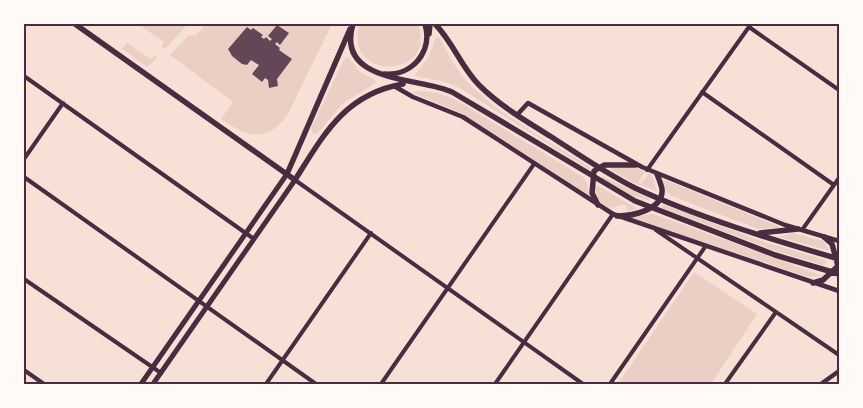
<svg xmlns="http://www.w3.org/2000/svg" width="863" height="408" viewBox="0 0 863 408" font-family="'IBM Plex Serif',serif">
	<style>
		.green { fill: #ebcfc5 }
		.building { fill: #644757 }
		.lines { fill: none; stroke-linecap: round; stroke-linejoin: round }
		.minor { stroke: #4a2c40; stroke-width: 4 }
		.tertiary { stroke: #4a2c40; stroke-width: 4.5 }
		.secondary { stroke: #4a2c40; stroke-width: 5 }
		.primary { stroke: #4a2c40; stroke-width: 5.5 }
		.neatline { fill: none; stroke: #4a2c40; stroke-width: 2 }
	</style>
	<rect width="100%" height="100%" fill="#f7e1d7"/>
	<path class="green" d="M138 24H188L165 49 161 47 164 42Z
		M206 24H332L287 116C265 144 247 137 221 119L233 102 170 55 188 36 196 35Z
		M360 24H418C438 80 341 81 360 24Z
		M436 37H439C447 52 455 67 466 80 493 112 554 144 590 167V170L458 87 442 81 414 76 428 58Z
		M127 43 151 59 155 55 157 58 147 67 122 49Z
		M348 57 360 72 375 80 376 83 342 104 318 133 313 134 311 128 345 58Z
		M421 91 438 93 456 100 583 177 587 182 589 195 461 113 411 92Z
		M612 167 636 168 645 172 638 182 641 184 649 173 652 175 657 191 632 182 611 170Z
		M602 176 649 198 650 201 631 195 602 179Z
		M665 180 778 226 779 228 758 229 672 196 667 192 663 181Z
		M597 185 636 208 637 209 628 211 624 204 610 208C599 202 596 199 595 187Z
		M663 204 758 240 825 260 827 263 823 265 776 251 662 208Z
		M650 214H654L823 276 808 277 632 218Z
		M792 233 823 241 830 251 779 237Z
		M694 272 757 314 711 384H618Z"/>
	<path class="building" d="M277 25 289 33 280 45 277 42 275 44 280 48 279 50 292 59 277 79 278 86 269 88 268 80 265 78 262 82 252 74 259 65 251 60 247 65 242 64 232 56 228 49 247 27 251 30 253 28 263 35 261 37 264 39 266 37 270 41 272 39 268 36Z"/>
	<g class="lines">
		<path class="minor" d="M749 27 839 90
			M24 76 254 239
			M702 92 834 185
			M24 159 63 103
			M647 170 751 24
			M24 177 316 384
			M295 180 583 384
			M656 230 839 355
			M802 230 839 178
			M24 279 161 373
			M24 370 44 384
			M266 384 371 233
			M381 384 534 164
			M495 384 613 214
			M610 384 705 247
			M725 384 776 312"/>
		<path class="tertiary" d="M394 86 413 97 463 117 613 214 839 291
			M517 115 528 103 642 167 785 225 839 241
			M821 384 839 371"/>
		<path class="secondary" d="M141 384 287 174
			M153 384 295 180"/>
		<path class="primary" d="M75 24 295 180C324 134 345 94 403 84
			M353 24C335 84 420 77 452 92L635 201 775 255 839 274
			M435 24C453 42 461 67 479 85 500 106 526 121 550 136 578 154 605 173 635 188 697 217 773 240 839 259
			M429 34 430 24
			M384 74C413 76 433 51 425 24
			M287 174 350 29
			M598 205 592 193 594 171 604 165H636
			M617 216C632 216 664 210 662 189 661 184 659 179 657 174
			M760 233 798 229
			M813 283 823 280 838 266 832 244 824 237"/>
	</g>
	<rect width="863" height="408" fill="none" stroke="#fffaf5" stroke-width="50"/>
	<rect x="25" y="25" width="813" height="358" class="neatline"/>
</svg>
